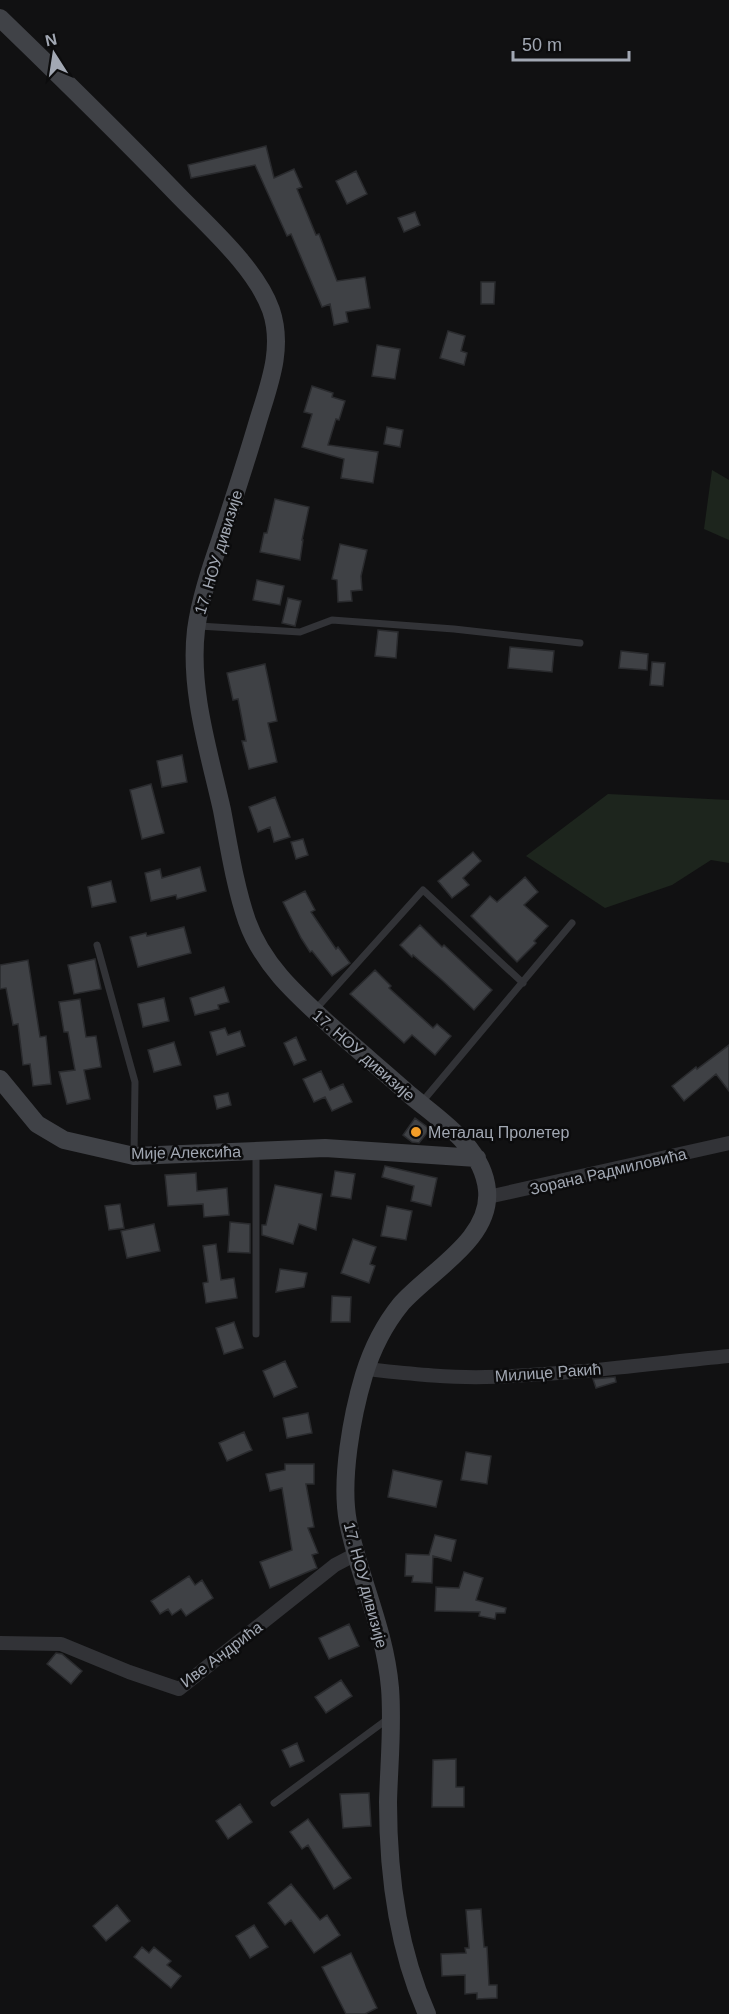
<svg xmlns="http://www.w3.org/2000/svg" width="729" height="2014" viewBox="0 0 729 2014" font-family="Helvetica,sans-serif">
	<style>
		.green { fill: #1d251d }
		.building { fill: #3f4145; stroke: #2a2b2e; stroke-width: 1.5 }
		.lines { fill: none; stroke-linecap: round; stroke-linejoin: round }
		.lane { stroke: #323337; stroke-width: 7 }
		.street { stroke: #323337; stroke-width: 14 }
		.secondary { stroke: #404247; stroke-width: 18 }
		.poi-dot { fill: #f39d28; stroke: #0c0c0d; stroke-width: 2 }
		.labels { text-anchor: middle; stroke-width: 5; stroke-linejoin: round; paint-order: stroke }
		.street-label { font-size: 16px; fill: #a2a8b3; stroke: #0c0c0d }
		.poi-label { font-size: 16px; fill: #a2a8b3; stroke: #0c0c0d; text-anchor: start }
	</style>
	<rect width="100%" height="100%" fill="#111112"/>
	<path class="green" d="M712 470 729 480V540L704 529Z
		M608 794 729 800V863L711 860 672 885 605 908 526 856Z"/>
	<path class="building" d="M266 146 274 178 294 169 302 187 297 189 316 235 319 234 337 281 365 277 370 308 346 312 348 322 334 325 330 304 322 307 291 234 287 236 255 165 191 178 188 165Z
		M356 171 367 194 347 204 336 181Z
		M415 212 420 225 404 232 398 218Z
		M481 282H495L494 304H481Z
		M448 331 465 336 461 351 467 353 464 365 440 358Z
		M377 345 400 349 395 379 372 376Z
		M312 386 333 393 332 397 345 401 339 420 336 419 328 445 378 452 373 483 341 478 344 459 302 447 312 414 304 412Z
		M387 427 403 430 400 447 384 444Z
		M275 499 309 507 302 540H303L300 560 260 552 264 533H267Z
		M340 544 367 550 361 576 362 590 351 591 352 601 338 602 337 580 332 579Z
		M257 580 284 586 280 605 253 600Z
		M288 598 301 601 295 626 282 623Z
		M378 630 398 632 396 658 375 656Z
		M510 647 554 651 552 672 508 668Z
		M621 651 648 654 647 670 619 668Z
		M652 662 665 663 663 686 650 685Z
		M265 664 277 721 268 723 277 762 249 769 242 741H246L238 699 233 700 227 673Z
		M182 755 187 782 162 787 157 761Z
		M151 784 164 833 142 839 130 790Z
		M275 797 290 837 274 842 270 827 258 832 249 807Z
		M303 839 308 855 296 859 291 842Z
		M473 852 481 861 463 878 469 885 452 898 438 881Z
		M200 867 206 891 177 899 176 895 151 901 145 873 160 869 162 878Z
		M525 877 538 892 524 905 548 926 534 941 536 943 517 962 471 916 490 896 497 902Z
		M111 881 116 902 92 907 88 887Z
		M305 891 315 910 311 912 336 949 338 947 350 963 332 976 312 951 310 952 301 938 283 902Z
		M420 925 442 947 444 945 492 990 474 1010 442 980 413 955 412 957 400 945Z
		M184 927 191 953 138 967 130 937 146 933 147 936Z
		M95 959 101 989 74 994 68 965Z
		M28 960 40 1037 46 1036 51 1084 33 1086 30 1064 23 1065 18 1024 13 1025 6 988 0 989V965Z
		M375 970 391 986 389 988 433 1028 437 1024 451 1036 435 1055 412 1035 404 1043 350 994Z
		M224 987 229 1002 218 1005 219 1009 195 1015 190 998Z
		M164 998 169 1021 143 1027 138 1004Z
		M80 999 86 1037 96 1036 101 1067 84 1070 90 1099 67 1104 59 1072 75 1070 68 1032H64L59 1002Z
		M225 1028 228 1035 240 1031 245 1046 217 1055 210 1032Z
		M296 1037 306 1060 294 1065 284 1043Z
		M174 1042 181 1065 154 1072 148 1050Z
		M729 1045V1091L716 1074 684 1101 672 1086 696 1067 697 1069Z
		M321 1071 330 1090 343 1084 352 1102 332 1111 325 1097 314 1102 303 1079Z
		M228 1093 231 1105 217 1109 214 1096Z
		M415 1118 430 1129 419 1143 412 1142 403 1135Z
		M385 1166 437 1178 431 1206 411 1201 414 1186 382 1177Z
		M335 1171 355 1174 351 1199 331 1196Z
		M196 1173 197 1191 227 1188 229 1215 204 1217 203 1204 168 1206 165 1175Z
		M275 1185 322 1194 316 1230 299 1224 293 1244 262 1235V1225H266Z
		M120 1204 124 1228 109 1230 105 1206Z
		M387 1206 412 1211 406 1240 381 1236Z
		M230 1222 250 1224V1253L228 1252Z
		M154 1224 160 1251 127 1258 121 1231Z
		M353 1239 376 1247 370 1264 375 1266 369 1283 341 1273Z
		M216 1244 221 1280 234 1278 237 1298 206 1303 203 1283 208 1282 203 1246Z
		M280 1269 307 1273 304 1287 276 1292Z
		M332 1296 351 1297 350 1322H331Z
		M234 1322 243 1348 224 1354 216 1328Z
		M285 1361 297 1387 274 1397 263 1371Z
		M615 1377 616 1382 596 1388 593 1379Z
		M308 1413 312 1433 287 1438 283 1418Z
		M244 1432 252 1450 227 1461 219 1443Z
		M466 1452 491 1456 487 1484 461 1480Z
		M285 1464H314V1484H306L314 1527 308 1528 318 1553 312 1555 317 1568 270 1588 260 1562 292 1550 282 1488 270 1491 266 1474 285 1470Z
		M393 1470 442 1481 436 1507 388 1497Z
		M435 1535 456 1540 451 1561 433 1556 432 1583 412 1582 413 1576H405L406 1554 429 1555Z
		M464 1572 483 1578 476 1600 506 1608 505 1613H496L495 1619 479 1616 480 1612 435 1611 436 1587 459 1588Z
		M189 1576 195 1585 202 1580 213 1598 186 1616 181 1609 172 1615 168 1609 160 1614 151 1601Z
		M349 1624 359 1646 329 1659 319 1638Z
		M56 1653 62 1654 82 1671 71 1684 47 1664Z
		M341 1680 352 1696 326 1713 315 1697Z
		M297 1743 304 1761 290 1767 282 1750Z
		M456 1759V1787H464V1807H432L433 1760Z
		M369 1793 371 1826 343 1828 340 1794Z
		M240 1804 252 1822 228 1839 216 1821Z
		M308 1819 351 1878 334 1889 308 1845 302 1849 290 1832Z
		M291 1884 320 1920 327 1915 340 1935 314 1953 291 1920 285 1925 268 1903Z
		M117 1905 130 1921 106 1941 93 1926Z
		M481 1909 484 1947H487L489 1985H497V1998L477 1999V1993L465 1994V1975L442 1976 441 1954 466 1953 465 1948H469L466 1910Z
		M254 1925 268 1947 250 1958 236 1936Z
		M142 1947 149 1953 154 1947 171 1961 167 1965 181 1976 171 1988 134 1957Z
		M351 1953 377 2008 365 2014H346L322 1967Z"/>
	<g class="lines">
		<path class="lane" d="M199 626 300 632 332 620 454 629 580 643
			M97 945 135 1082 134 1156
			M315 1010 423 890 523 983
			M422 1102 572 923
			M256 1334V1153
			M274 1803 389 1718"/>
		<path class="street" d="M488 1197 729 1143
			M366 1369C405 1373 446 1378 486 1377 567 1375 648 1364 729 1356
			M0 1643 61 1644 129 1672 179 1689 335 1565 356 1554"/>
		<path class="secondary" d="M0 18C60 76 120 135 178 195 209 227 256 268 271 310 284 348 269 385 258 421 246 462 233 501 220 541 210 570 200 600 196 630 189 690 209 752 222 810 229 847 235 886 247 921 263 966 298 996 332 1027 358 1050 384 1072 410 1095 440 1120 483 1147 487 1190 492 1239 430 1271 401 1304 384 1325 372 1349 364 1375 352 1415 340 1480 348 1522 359 1578 385 1629 390 1688 393 1726 389 1764 388 1802 388 1875 397 1947 427 2014
			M0 1079 37 1124 64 1140 134 1156 325 1148 477 1158"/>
	</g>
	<circle class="poi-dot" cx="416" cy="1132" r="6"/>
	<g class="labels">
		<g class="street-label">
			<text transform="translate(218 552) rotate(-73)" y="6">17. НОУ дивизије</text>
			<text transform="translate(364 1055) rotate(41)" y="6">17. НОУ дивизије</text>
			<text transform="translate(186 1152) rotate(-1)" y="6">Мије Алексића</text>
			<text transform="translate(608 1171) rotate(-13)" y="6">Зорана Радмиловића</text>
			<text transform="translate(548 1372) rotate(-4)" y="6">Милице Ракић</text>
			<text transform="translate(366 1585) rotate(75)" y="6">17. НОУ дивизије</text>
			<text transform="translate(221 1654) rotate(-37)" y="6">Иве Андрића</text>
		</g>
		<g class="poi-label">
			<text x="428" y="1138">Металац Пролетер</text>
		</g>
	</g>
	<g transform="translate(54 54) rotate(348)" stroke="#0c0c0d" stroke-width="4.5" paint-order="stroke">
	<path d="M0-4.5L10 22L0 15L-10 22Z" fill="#a2a8b3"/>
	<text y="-9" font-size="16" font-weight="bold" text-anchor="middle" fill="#a2a8b3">N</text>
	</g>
	<path d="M513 51v9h116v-9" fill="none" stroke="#a2a8b3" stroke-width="3"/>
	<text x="522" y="51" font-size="18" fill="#a2a8b3" stroke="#0c0c0d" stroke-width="4.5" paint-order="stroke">50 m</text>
</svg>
